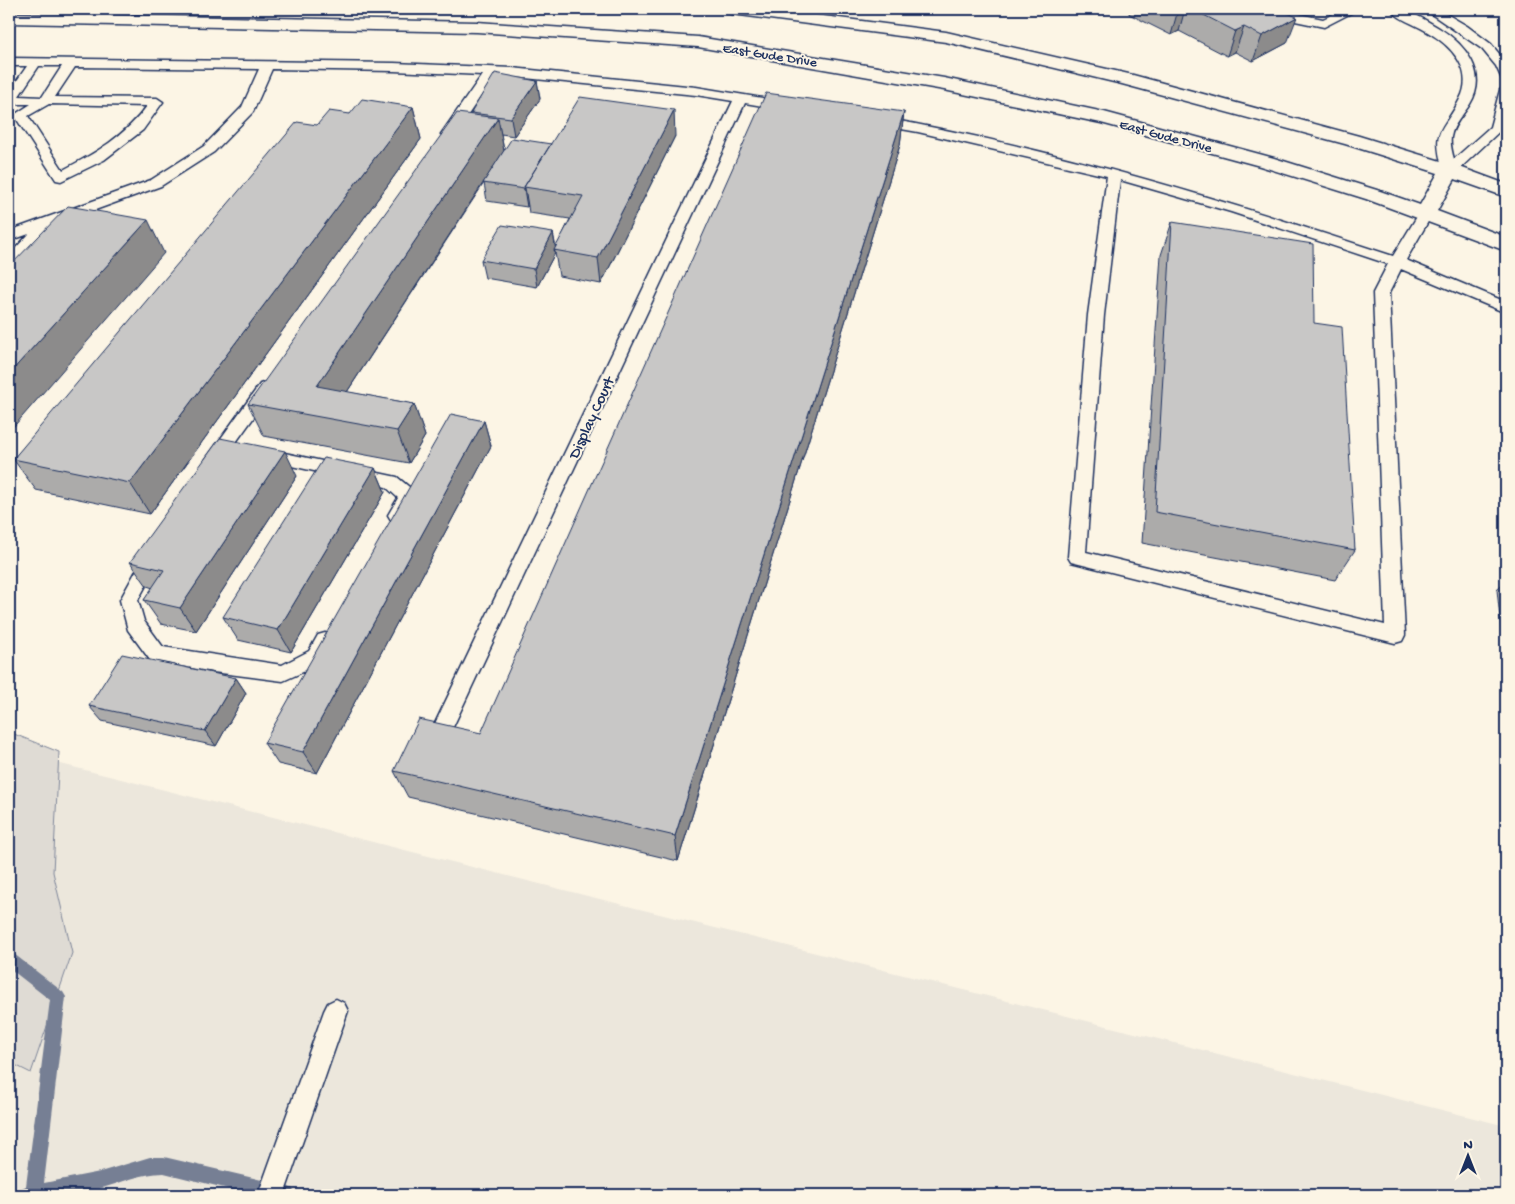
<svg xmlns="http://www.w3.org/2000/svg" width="1515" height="1204" viewBox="0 0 1515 1204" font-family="'Gochi Hand',sans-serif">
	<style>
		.built { fill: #ece7dc }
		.green { fill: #dfdbd4; stroke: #7d8599 }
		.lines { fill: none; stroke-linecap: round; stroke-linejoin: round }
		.stream { fill: #767f94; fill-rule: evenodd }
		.service-casing { stroke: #1b2f5e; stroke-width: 3 }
		.secondary-casing { stroke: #1b2f5e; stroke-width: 3 }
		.service { fill: #fcf5e5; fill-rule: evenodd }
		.secondary { fill: #fcf5e5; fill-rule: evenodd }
		.wall { fill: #acabaa; stroke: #1b2f5e }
		.shaded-wall { fill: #8c8b8b; stroke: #1b2f5e }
		.building { fill: #c8c7c6; stroke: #1b2f5e }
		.labels { text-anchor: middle; stroke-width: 4; stroke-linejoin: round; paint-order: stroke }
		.far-street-label { font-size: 14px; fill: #1b2f5e; stroke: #fcf5e5 }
		.street-label { font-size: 16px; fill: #1b2f5e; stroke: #fcf5e5 }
	</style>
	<rect width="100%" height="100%" fill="#fcf5e5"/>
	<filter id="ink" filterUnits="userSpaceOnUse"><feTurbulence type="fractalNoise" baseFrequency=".02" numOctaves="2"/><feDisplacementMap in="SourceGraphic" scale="10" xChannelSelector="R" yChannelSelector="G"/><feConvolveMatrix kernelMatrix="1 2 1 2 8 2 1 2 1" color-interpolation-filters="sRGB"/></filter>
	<g filter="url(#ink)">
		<path class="built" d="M9 751 1506 1126V1195H9Z"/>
		<path class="green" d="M9 732 59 752 53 872 72 953 31 1073 9 1062Z"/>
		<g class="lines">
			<path class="stream" d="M9 952 14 954 63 992 66 997 44 1183 100 1172 150 1157H164L287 1186 293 1189 295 1195H253L164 1173C141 1173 121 1183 99 1189 72 1195 46 1195 18 1195L20 1189 26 1186 50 1000 9 968Z"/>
			<defs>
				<path id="service" d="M1259 9H1275L1323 19 1344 9H1359L1324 27 1271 16Z
					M1390 9C1407 8 1424 19 1439 28 1465 44 1489 73 1470 104 1464 114 1453 124 1451 137 1450 144 1452 152 1454 159L1490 127 1500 90 1506 86V114L1503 128 1455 173H1445L1443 170C1431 127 1443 133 1460 99 1475 70 1451 45 1426 31 1415 24 1399 20 1390 9Z
					M1424 9H1438L1467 26 1491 44 1506 62V80L1502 79 1496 66 1482 49Z
					M9 58 394 63 512 68 696 87 786 102 793 106 786 110 745 103 446 742 439 745 432 742 429 736 733 101 696 95 495 75 453 137 448 138 441 134 482 75 394 71 272 69 253 112 214 152 161 186 54 225 14 266 9 268V255L29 234 9 241V231L151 180 204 146 242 107 259 69 75 67 55 97 157 98 163 102 143 130 104 160 61 181 56 180 14 115 31 104H9V92L27 66H9ZM39 66H62L42 97 19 96ZM49 104 147 106C125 136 96 153 63 170L28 116Z
					M878 117C1054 148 1224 200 1393 256L1421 210H1431L1433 213 1406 260 1506 302V313L1401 269 1389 293 1405 635 1402 641 1395 643 1071 562 1068 557 1088 315 1107 176 918 132 873 124 871 121 873 118ZM1120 180 1231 212 1388 264 1373 293 1385 625 1086 552 1104 315Z
					M266 382 272 384 274 388 272 392 221 463 215 465 209 463 206 459 209 455 260 384Z
					M266 449 397 477 414 491 417 496 403 520 397 522 391 520 388 515 398 498 386 487 260 459 257 455 260 451Z
					M153 549 159 551 162 556 138 600 144 621 163 647 282 665 309 651 318 635 325 633 332 635 335 641 323 663 283 681 213 672 150 660 128 630 120 600 147 551Z
					M336 999 344 1003 348 1011 284 1195H258L324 1011 328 1003Z"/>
				<path id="secondary" d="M723 9H770L946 32 1133 75 1359 136 1457 166 1506 184V197L1455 179 1437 211 1506 237V251L1366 199 1260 166 1101 123 944 90 698 47 477 32 9 23V13L477 22 698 37 944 78 1104 112 1274 158 1380 191 1420 205 1438 173 1345 144 1122 84 946 42 732 14 726 13Z"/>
			</defs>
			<use href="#service" class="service-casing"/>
			<use href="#secondary" class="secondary-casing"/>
			<use href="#service" class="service"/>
			<use href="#secondary" class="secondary"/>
		</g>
		<path class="wall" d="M1130 9H1279L1287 43 1253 61 1235 52 1227 56 1179 31 1171 35 1129 14Z
			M537 81 540 99 514 136 501 134 504 151 551 144 675 136 601 284 559 276 555 253 537 287 485 278 481 260 553 233 556 248 570 219 529 213 528 206 527 207 487 201 484 183 347 392 414 404 425 436 409 463 264 436 248 404 471 115V113Z
			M413 107 421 139 150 514 36 490 13 459 317 125 350 114Z
			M904 112 900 145 678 861 408 797 394 771 481 733Z
			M1172 222 1314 323 1355 550 1335 580 1142 543 1161 255Z
			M484 421 491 446 317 773 278 764 264 743Z
			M375 468 385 492 291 652 238 640 223 617Z
			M297 476 196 631 161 624 144 600 153 588 147 586 130 562Z
			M1504 582H1506V638L1502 637 1497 590Z
			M236 678 246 693 216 746 102 721 89 706Z"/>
		<path class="shaded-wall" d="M1180 9H1185L1179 31 1171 35 1178 10Z
			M1297 17 1287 43 1253 61 1262 36Z
			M1244 27 1235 52 1227 56 1235 31Z
			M537 81 540 99 514 136 511 118Z
			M413 107 421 139 150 514 130 483Z
			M674 110 675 136 601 284 598 258Z
			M904 112 900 145 678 861 675 836Z
			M498 118 504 151 330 418 317 386Z
			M525 188 528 206 527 207 524 189Z
			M148 220 164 253 9 432V374Z
			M553 233 556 251 554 250 555 253 537 287 534 269Z
			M414 404 425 436 409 463 397 431Z
			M484 421 491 446 317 773 303 752Z
			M285 451 297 476 196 631 180 608Z
			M375 468 385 492 291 652 278 630Z
			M236 678 246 693 216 746 205 731Z"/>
		<path class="building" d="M1192 9H1279L1297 17 1262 36 1244 27 1235 31Z
			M495 73 537 81 511 118 471 113Z
			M766 93 904 112 675 836 394 771 419 719 481 733Z
			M580 97 674 110 598 258 554 250 583 196 524 187Z
			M362 99 413 107 130 483 13 459 297 122 317 125 329 111 350 114Z
			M457 113 498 118 317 386 414 404 397 431 248 404Z
			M512 138 551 144 524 187V189L483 183Z
			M68 206 148 220 9 374V267Z
			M1172 222 1313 244 1314 323 1342 327 1355 550 1155 512Z
			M502 225 553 233 534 269 481 260Z
			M451 414 484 421 303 752 264 743Z
			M220 438 285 451 180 608 144 600 164 570 130 562Z
			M324 458 375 468 278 630 223 617Z
			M1504 582H1506V601Z
			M122 654 236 678 205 731 89 706Z"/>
	</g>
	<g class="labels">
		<g class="far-street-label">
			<text transform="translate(770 54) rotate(9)" y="5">East Gude Drive</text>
			<text transform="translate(1166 135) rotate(15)" y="5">East Gude Drive</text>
		</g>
		<g class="street-label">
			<text transform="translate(590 417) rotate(-65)" y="6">Display Court</text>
		</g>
	</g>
	<rect width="1515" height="1204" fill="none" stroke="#fcf5e5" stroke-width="30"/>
	<rect x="15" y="15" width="1485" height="1174" fill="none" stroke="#1b2f5e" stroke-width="2" filter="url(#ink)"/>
	<g transform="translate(1468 1156)" stroke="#fcf5e5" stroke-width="4" paint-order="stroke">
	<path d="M0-4L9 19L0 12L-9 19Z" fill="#1b2f5e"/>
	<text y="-8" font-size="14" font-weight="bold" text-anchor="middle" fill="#1b2f5e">N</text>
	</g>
</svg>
